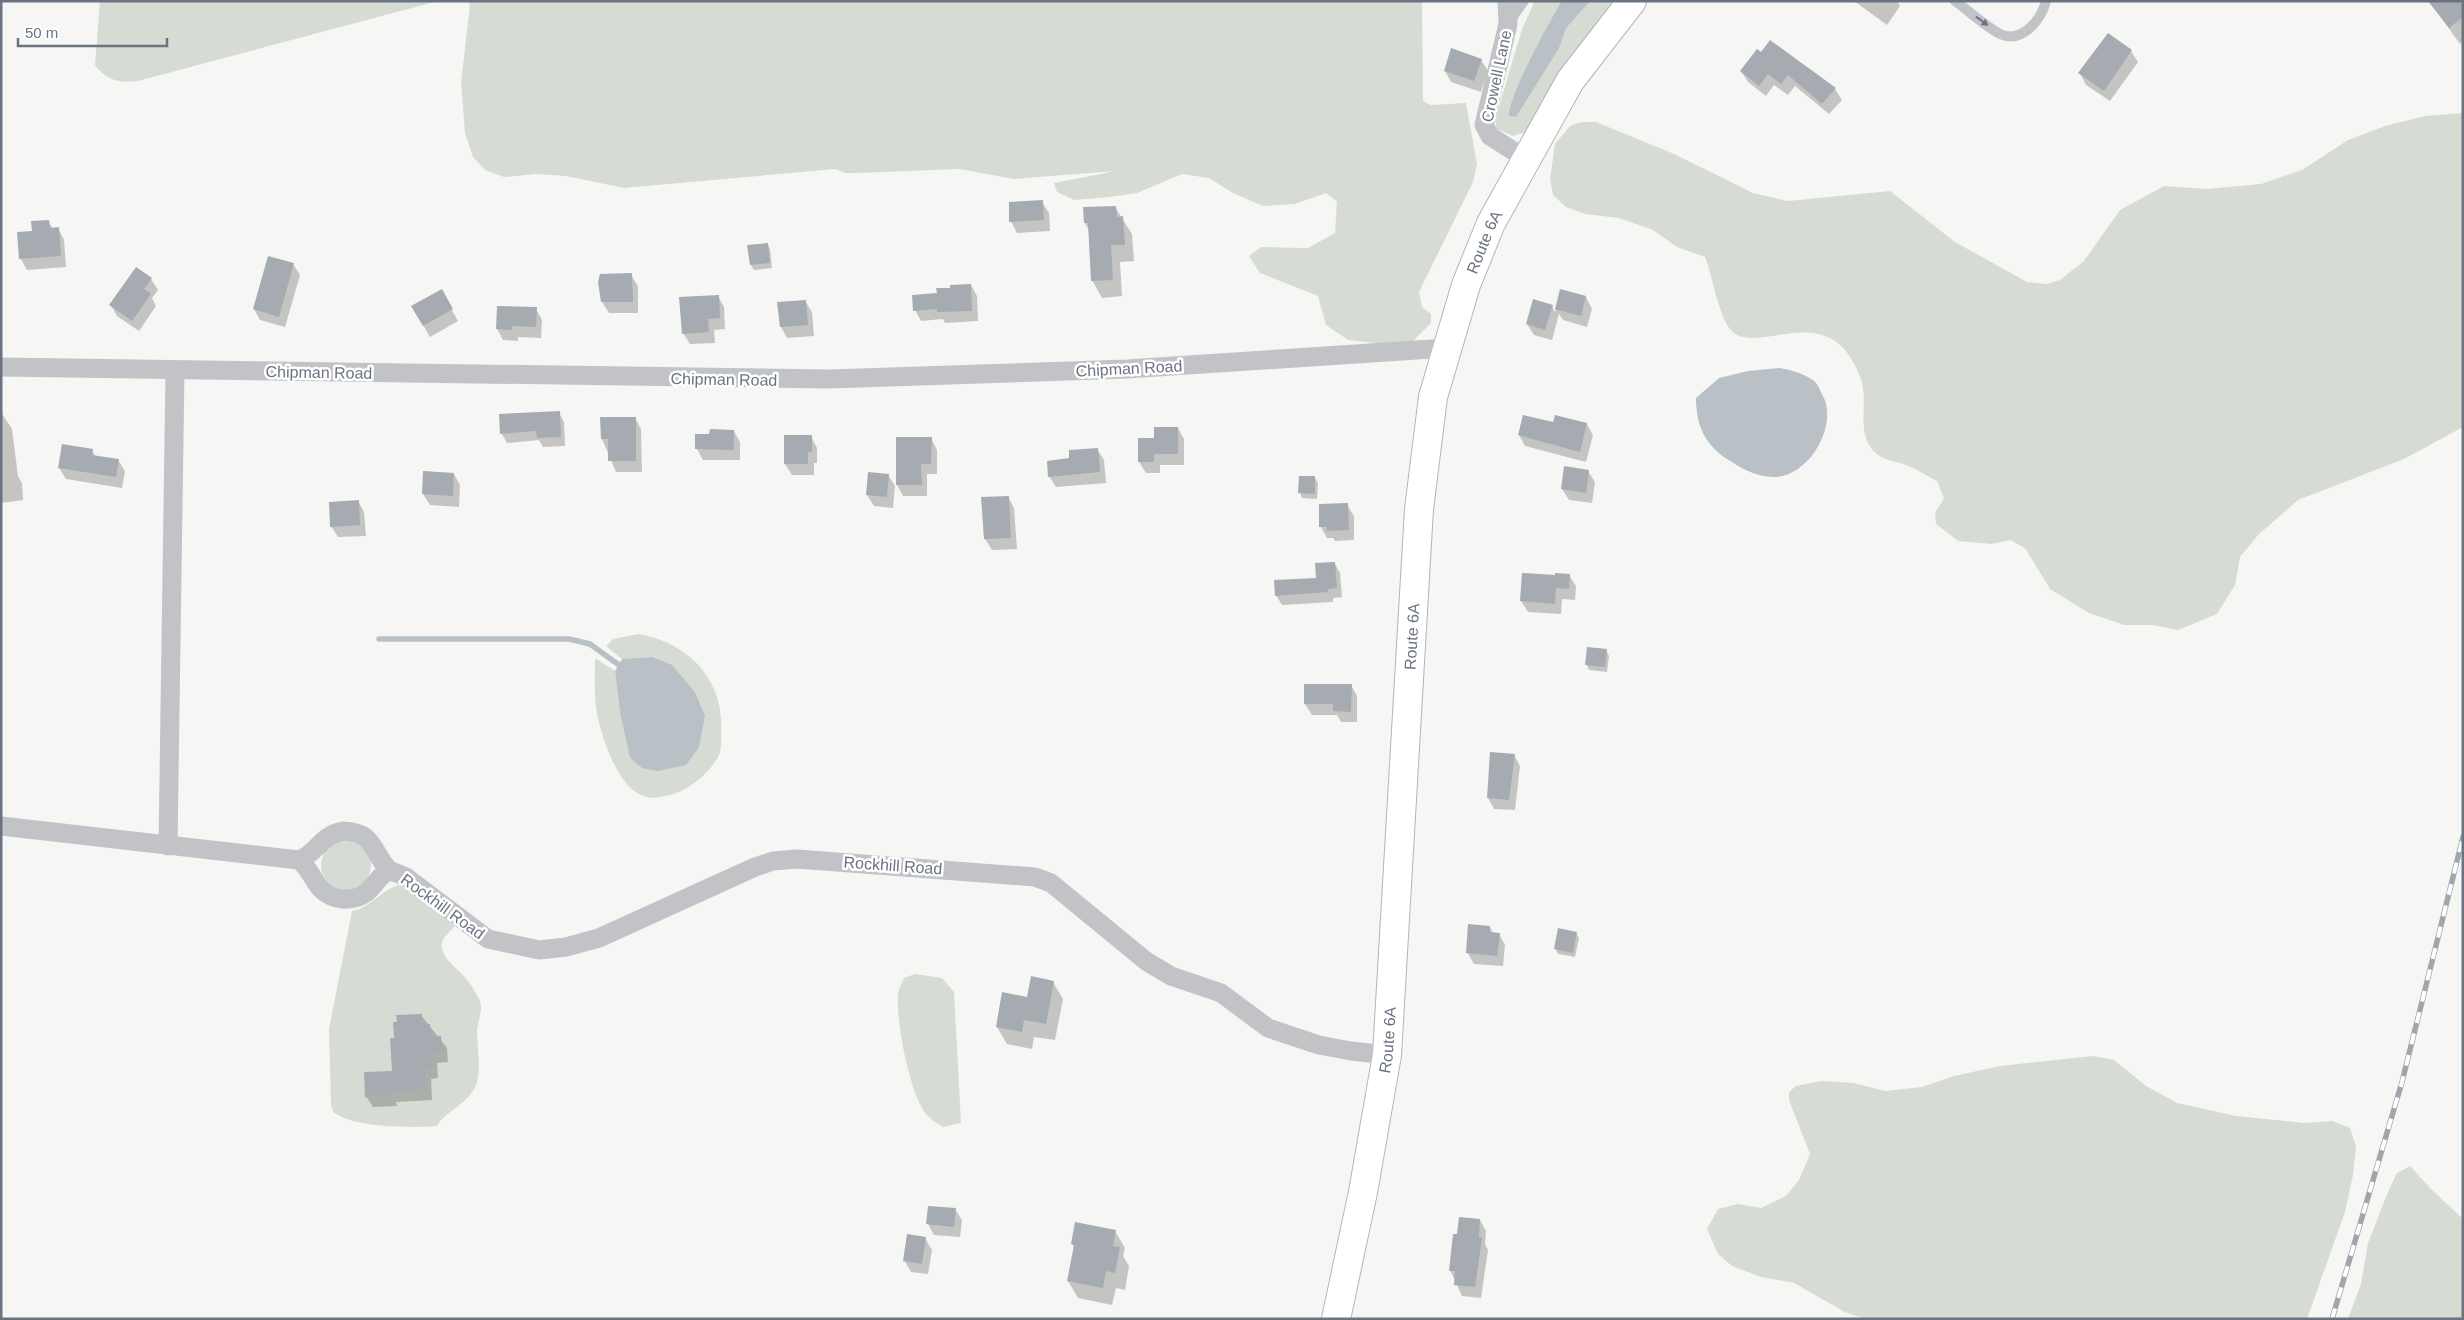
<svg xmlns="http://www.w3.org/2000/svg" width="2464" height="1320" viewBox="0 0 2464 1320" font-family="Arial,sans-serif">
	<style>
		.green { fill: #d6dbd4 }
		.water { fill: #b9c0c6 }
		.shadow { fill: #0003 }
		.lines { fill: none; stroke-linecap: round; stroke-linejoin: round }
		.stream { stroke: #b9c0c6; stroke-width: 5.5 }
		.building { fill: #a5abb1 }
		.secondary-casing { stroke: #b1b5b9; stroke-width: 30 }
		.service { stroke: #c1c3c7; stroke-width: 10 }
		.minor { stroke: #c1c3c7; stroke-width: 19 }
		.secondary { stroke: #fff; stroke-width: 28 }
		.rail-casing { stroke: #a2a6ac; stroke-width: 5.5 }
		.rail { stroke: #fff; stroke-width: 4; stroke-dasharray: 11; stroke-linecap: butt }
		.oneway { fill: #6a7481 }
		.labels { text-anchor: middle; stroke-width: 5; stroke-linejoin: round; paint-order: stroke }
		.street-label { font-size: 16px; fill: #6a7481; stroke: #fff }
	</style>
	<rect width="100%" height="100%" fill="#f6f7f4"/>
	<path class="green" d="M100 1H438L138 81C119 83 107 81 95 65Z
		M468 1H1422L1423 101 1431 105 1466 103 1477 164 1473 182 1419 292 1422 307 1431 314V323L1413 341 1393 345 1348 340 1326 325 1318 296 1260 273 1249 256 1261 247 1308 248 1335 233 1337 202 1326 193 1295 204 1263 206 1233 193 1209 178 1182 174 1137 193 1110 197 1074 200 1057 192 1054 183 1116 171 1014 179 959 169 858 173H845L835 169 624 188 566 176 536 174 504 177 485 170 473 157 465 133 461 82 470 5Z
		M1535 1H1617L1526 132 1513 136 1497 129 1495 120 1522 29Z
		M2463 113V427L2404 459 2298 500 2259 534 2240 557 2235 585 2217 614 2178 630 2152 625H2124L2089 613 2050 589 2025 548 2010 540 1992 544 1958 541 1936 524 1935 513 1944 498 1937 481C1927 476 1917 469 1906 465 1899 462 1888 461 1881 457 1854 440 1868 408 1862 383 1859 371 1852 359 1844 349 1809 310 1751 356 1730 329 1719 316 1712 275 1705 257L1677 247 1653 230 1619 218 1585 214 1566 207 1553 195 1550 179 1555 144 1570 126 1581 122H1596L1674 154 1753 193 1788 201 1890 191 1955 242 2027 282 2047 284 2060 280 2084 261 2120 210 2164 186 2207 189 2261 184 2302 170 2348 140 2385 126 2425 116Z
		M638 634C688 642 725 680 721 733 721 739 722 749 719 755 711 772 688 791 670 795 660 797 651 800 641 795 617 786 599 731 596 707 594 691 595 674 595 658L615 671 620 713 630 758 699 747 704 715 695 692 652 657 622 659 606 646 613 639Z
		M321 865a25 25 0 1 1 50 0a25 25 0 1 1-50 0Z
		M399 885 406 886 455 926C449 933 440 939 442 948 444 961 461 971 468 981 473 988 479 997 481 1005 482 1013 477 1023 477 1032 477 1049 482 1068 476 1085 468 1105 446 1110 437 1126 410 1128 354 1128 333 1112L331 1105 329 1029 352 911C370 908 381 890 399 885Z
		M915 974 942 978 954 992 961 1123 943 1127C938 1124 931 1120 927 1115 910 1096 896 1022 898 996 898 990 902 983 904 978Z
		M2093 1056 2114 1060 2146 1086 2177 1103 2236 1116 2305 1123 2332 1121 2350 1128 2356 1147 2353 1175 2345 1212 2307 1319H1865L1845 1312 1794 1283 1761 1277 1732 1266 1718 1254 1707 1229 1718 1209 1738 1204 1761 1208 1786 1196 1799 1180 1810 1154 1789 1100V1092L1796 1086 1821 1081 1854 1083 1885 1091 1922 1087 1954 1076 2000 1066Z
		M2410 1166 2431 1189 2463 1219V1319H2348L2361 1284 2368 1243 2388 1192 2397 1173Z"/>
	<path class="water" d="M1562 1H1590L1566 28 1559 48 1516 117 1509 116C1508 97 1550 20 1562 1Z
		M1779 368C1791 370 1804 373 1814 381 1818 384 1820 390 1822 394 1840 425 1808 479 1772 477 1754 476 1741 468 1727 459 1704 444 1696 424 1696 398L1719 378 1748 371Z
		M652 657 672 665 695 692 705 716 699 747 686 765 658 771 642 768 630 758 620 713 615 671 622 659Z"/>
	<path class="shadow" d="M1854 1H1897L1900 6 1887 25Z
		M2463 1V41L2460 44 2433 6Z
		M1757 50 1835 89 1842 100 1829 114 1795 86 1788 95 1774 85 1766 96 1748 82 1741 71Z
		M2131 51 2138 62 2110 101 2086 85 2080 73Z
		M1481 60 1488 71 1481 92 1451 82 1445 71Z
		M1042 202 1049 213 1050 231 1017 233 1011 221Z
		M1115 207 1132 234 1134 261 1120 262 1122 296 1102 298 1092 280 1089 231 1085 223Z
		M48 221 53 229 58 228 64 240 66 267 27 270 21 259 33 232Z
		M767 244 770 249 772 268 754 270 751 265 749 247Z
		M293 264 300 275 285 327 260 320 254 309Z
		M136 269 151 279 158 290 152 298 156 306 139 331 117 316 111 305Z
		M631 275 638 286V313H609L602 302 600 282Z
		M971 285 977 296 978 321 945 323 943 319 921 321 915 310 938 294Z
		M441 291 458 321 430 337 413 307Z
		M1561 291 1586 297 1592 309 1587 327 1563 320 1559 314 1552 340 1534 335 1527 324 1552 306 1555 312Z
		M718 296 724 307 725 329 714 330 715 343 690 344 683 333Z
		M805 301 812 312 814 336 787 338 781 327Z
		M536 309 542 320 541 338 518 337V341L503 340 497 329Z
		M1 412 12 429 18 476 22 483 23 500 1 503Z
		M559 413 564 422 565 446 543 447 539 440 507 443 502 434Z
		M635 418 641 429 642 472H616L602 439Z
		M1554 424H1587L1593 435 1586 462 1525 446 1519 435Z
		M1178 428 1184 439V465H1160V473H1146L1139 462 1155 440Z
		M734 431 740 442V460H703L697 449V435Z
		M811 436 817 448V463H814V475H792L785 464Z
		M931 438 937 450V474H927V496H903L897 485V439Z
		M1097 449 1104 460 1106 483 1056 487 1049 476 1071 459Z
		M92 450 96 457 118 460 125 471 122 488 66 479 59 468Z
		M1588 471 1595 482 1592 503 1569 500 1562 489Z
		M454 474 460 485 459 507 430 505 423 494Z
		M888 475 895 486 893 508 874 506 867 495Z
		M1315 478 1318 483 1317 499 1302 498 1300 493Z
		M1008 497 1014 508 1017 549 992 550 985 539Z
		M358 501 364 512 366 536 338 537 331 526Z
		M1347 505 1354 516V540L1335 541 1333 538H1327L1321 527Z
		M1335 564 1340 573 1342 597 1333 598V602L1282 605 1276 595 1317 579Z
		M1569 575 1576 586 1575 600 1562 599 1561 614 1528 612 1521 601 1556 577Z
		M1606 650 1609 656 1607 672 1589 670 1587 665Z
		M1351 685 1357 696V722H1341L1337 715H1312L1305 704Z
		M1514 755 1520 766 1515 810 1494 809 1488 798Z
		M1490 927 1493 933 1499 934 1505 945 1503 966 1474 964 1467 952Z
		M1576 933 1579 938 1575 957 1558 954 1555 948Z
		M1053 982 1063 999 1055 1040 1034 1037 1032 1049 1007 1044 997 1027 1028 998Z
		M421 1015 447 1048 448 1062 437 1063 438 1078 431 1079 432 1100 396 1102 397 1106 373 1107 366 1096 394 1072 396 1039Z
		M955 1209 962 1220 960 1237 934 1235 928 1224Z
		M1480 1220 1486 1231 1485 1244 1488 1250 1481 1298 1462 1296 1450 1270 1458 1236Z
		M1115 1231 1125 1248 1123 1256 1129 1266 1125 1290 1116 1288 1112 1305 1078 1298 1068 1281 1075 1248 1072 1244Z
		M925 1238 932 1250 928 1274 911 1272 904 1260Z"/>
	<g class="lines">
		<path class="stream" d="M379 639H569L590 644 619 665"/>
	</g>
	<path class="building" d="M2428 1H2463V17L2449 28Z
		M2108 33 2132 50 2104 91 2078 73Z
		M1770 40 1836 88 1822 104 1788 75 1781 84 1768 74 1759 86 1740 71 1757 49 1761 52Z
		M1451 48 1482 59 1474 81 1444 71Z
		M1043 200 1044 220 1009 222V202Z
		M1116 206 1117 217 1123 216 1125 245H1111L1113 280 1091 281 1088 223H1084L1083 207Z
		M49 220 50 228 59 227 61 256 19 259 17 232 32 231 31 221Z
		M768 243 770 263 750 265 747 245Z
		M268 256 294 263 279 317 253 309Z
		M136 267 152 278 144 289 151 294 132 321 109 305Z
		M632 273 633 302H601L598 282 600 274Z
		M971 284 972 311 937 312V309L913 311 912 295 937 293 936 288H950V285Z
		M442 289 453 309 423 326 411 306Z
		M1560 289 1586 296 1581 316 1555 309Z
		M719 295 720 318 708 319 709 332 682 334 679 297Z
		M1533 299 1553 305 1545 330 1526 324Z
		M806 300 808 325 780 327 777 302Z
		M497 306 537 307 536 327 512 326V330L496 329Z
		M560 411 561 437 537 438 536 431 500 434 499 414Z
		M1523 415 1553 422 1555 415 1587 423 1580 452 1518 435Z
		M600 417H636V461H608V439H601Z
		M1154 427H1178V454H1154V462H1138V438H1154Z
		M710 429 734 430V450L695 449V434H709Z
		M784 435H812V452H808V464H784Z
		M896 437H932L931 464H921L922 485H896Z
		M62 444 93 449 92 455 119 459 116 477 58 468Z
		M1098 448 1100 472 1048 477 1047 461 1069 458V450Z
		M1564 466 1589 470 1586 493 1561 489Z
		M423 471 454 473 453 496 422 494Z
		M868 472 889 474 887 497 866 495Z
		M1299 476H1315V494L1298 493Z
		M1009 496 1011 538 984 539 981 497Z
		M359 500 360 525 330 527 329 502Z
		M1348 503 1349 530 1327 531V527H1319V504Z
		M1335 562 1337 588 1328 589V592L1275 596 1274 580 1316 578 1315 563Z
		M1522 573 1555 575V573L1570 574 1569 589 1556 588 1555 604 1520 601Z
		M1587 647 1607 649 1605 667 1585 665Z
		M1304 684H1352L1351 712 1333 711V704H1304Z
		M1490 752 1515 754 1509 800 1487 798Z
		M1468 924 1490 926V932L1500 933 1497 956 1466 953Z
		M1558 928 1577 932 1573 953 1554 949Z
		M1031 976 1054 981 1046 1024 1024 1020 1022 1032 996 1027 1002 992 1027 997Z
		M422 1014V1025L430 1024 431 1037 441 1036 443 1051 432 1052 433 1067 425 1068 426 1089 391 1092V1095L365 1097 364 1072 392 1071 390 1038H394L393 1022H397L396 1015Z
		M928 1206 956 1208 954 1227 926 1224Z
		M1459 1217 1480 1219 1479 1237 1482 1238 1475 1287 1454 1285 1455 1271H1449L1453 1234H1457Z
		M1075 1222 1116 1230 1113 1246 1120 1247 1115 1273 1106 1271 1103 1288 1067 1281 1074 1245 1071 1244Z
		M907 1234 926 1237 922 1264 903 1261Z"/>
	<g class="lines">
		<defs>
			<g id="secondary">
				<path id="s1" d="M1336 1319 1363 1192 1387 1055 1419 509 1433 397 1466 285 1491 223 1570 81 1632 1"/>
			</g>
		</defs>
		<use href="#secondary" class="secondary-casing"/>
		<path class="service" d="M1955 1C1969 11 1985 26 2000 34 2022 44 2041 20 2046 1
			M1510 21 1524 1"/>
		<path class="minor" d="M1507 1 1508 24 1484 125 1490 136 1526 159
			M1 367 829 379 1127 369 1447 348
			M1 826 299 860
			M343 831C375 832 371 851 389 870 378 877 376 884 367 892 353 903 332 901 320 888 312 878 309 868 299 860 319 852 319 836 343 831Z
			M168 846 175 371
			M389 870 406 877 488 939 539 950 566 947 599 938 755 867 773 861 797 859 1035 877 1051 883 1146 961 1171 976 1221 993 1268 1028 1319 1045 1351 1051 1387 1055"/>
		<use href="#secondary" class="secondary"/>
		<defs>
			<path id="rail" d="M2332 1319 2402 1082 2463 837"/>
		</defs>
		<use href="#rail" class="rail-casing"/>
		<use href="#rail" class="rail"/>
	</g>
	<defs><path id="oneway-solid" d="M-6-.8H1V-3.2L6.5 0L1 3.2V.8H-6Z" transform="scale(1.25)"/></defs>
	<use class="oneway" href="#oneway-solid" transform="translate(1982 21) rotate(36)"/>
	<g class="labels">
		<g class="street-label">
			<text transform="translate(1496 76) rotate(-78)" y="6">Crowell Lane</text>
			<text dy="6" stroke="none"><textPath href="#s1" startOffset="1092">Route 6A</textPath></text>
			<text transform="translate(1129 368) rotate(-3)" y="6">Chipman Road</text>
			<text transform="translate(319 372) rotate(1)" y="6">Chipman Road</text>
			<text transform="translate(724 379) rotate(1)" y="6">Chipman Road</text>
			<text dy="6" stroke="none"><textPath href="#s1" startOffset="688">Route 6A</textPath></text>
			<text transform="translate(893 865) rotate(4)" y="6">Rockhill Road</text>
			<text transform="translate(443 906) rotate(36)" y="6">Rockhill Road</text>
			<text dy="6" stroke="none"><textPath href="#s1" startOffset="284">Route 6A</textPath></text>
		</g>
	</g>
	<rect width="2464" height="1320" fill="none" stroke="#6a7481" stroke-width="5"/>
	<path d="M18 38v8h149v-8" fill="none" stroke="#6a7481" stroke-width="2.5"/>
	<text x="25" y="38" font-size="15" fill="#6a7481" stroke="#ffffff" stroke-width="4" paint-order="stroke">50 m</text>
</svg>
